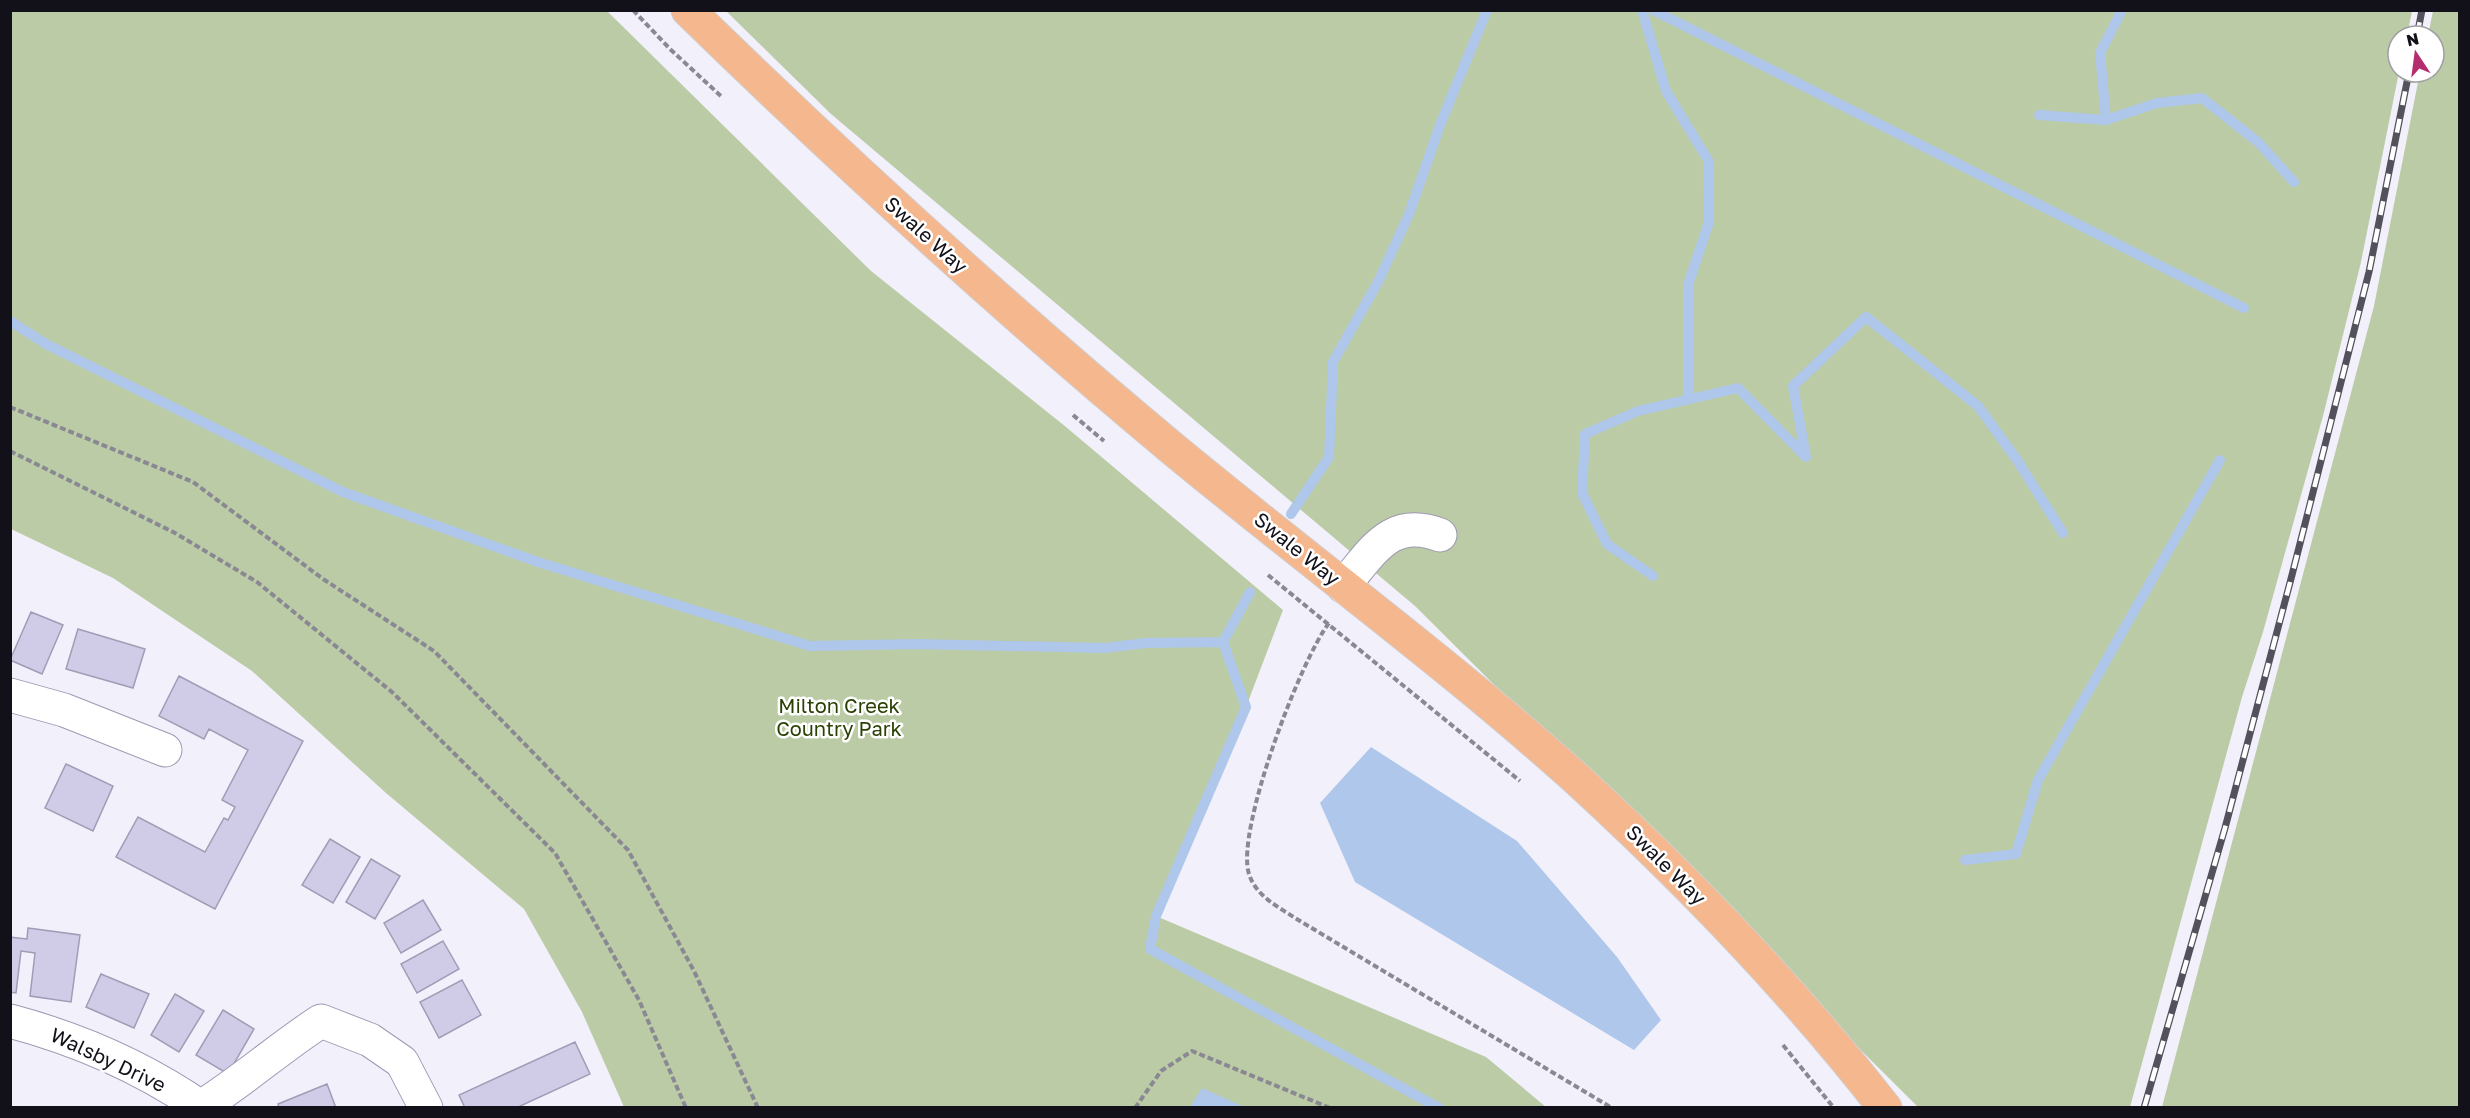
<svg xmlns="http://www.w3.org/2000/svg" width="2470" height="1118" viewBox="0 0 2470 1118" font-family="'Golos Text',sans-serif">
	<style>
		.green { fill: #bacba6 }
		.water { fill: #aec7ea }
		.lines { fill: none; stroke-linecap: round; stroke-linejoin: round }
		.stream { stroke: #aec7ea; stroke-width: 10 }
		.building { fill: #d0cbe6; stroke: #a19cb6; stroke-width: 1.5 }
		.minor-casing { stroke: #9e99b2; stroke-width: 35 }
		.major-casing { stroke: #d0cfd1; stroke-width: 35 }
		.path { stroke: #8a8892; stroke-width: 4; stroke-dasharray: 6 3; stroke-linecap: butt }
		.minor { stroke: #fff; stroke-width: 33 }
		.major { stroke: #f5b78d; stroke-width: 33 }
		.rail-casing { stroke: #53515b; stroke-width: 7 }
		.rail { stroke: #fff; stroke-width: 4.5; stroke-dasharray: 14; stroke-linecap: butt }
		.labels { text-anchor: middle; stroke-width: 5; stroke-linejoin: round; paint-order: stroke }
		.street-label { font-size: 20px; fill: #121019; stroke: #fff }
		.park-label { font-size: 20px; fill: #2b4003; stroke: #fff }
	</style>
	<rect width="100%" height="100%" fill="#f2f0fb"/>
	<path class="green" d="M10 11H607L871 271 1066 427 1283 610 1246 707 1156 916 1486 1057 1546 1107H624L582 1012 524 909 386 793 252 671 113 578 11 529Z
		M726 11H2412L2407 36H2398L2399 72 2361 262 2323 416 2263 632 2242 697 2130 1107H1918L1415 606 831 114Z
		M2433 11H2460L2459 1107H2162L2374 306 2420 72H2434V36H2428Z"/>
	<path class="water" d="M1371 747 1517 841 1617 957 1661 1020 1634 1050 1355 882 1320 803Z
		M1202 1088 1244 1107H1190Z"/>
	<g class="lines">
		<path class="stream" d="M1642 10 1666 91 1708 160 1709 222 1688 285V400
			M1653 10 2244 308
			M2039 115 2106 120 2157 103 2202 98 2258 142 2294 182
			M2106 120 2100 53 2122 10
			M10 321 46 344 343 492 538 562 810 646 917 644 1105 648 1145 643 1223 642
			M1291 514 1329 457 1333 362 1378 282 1409 214 1440 125 1487 10
			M1653 576 1607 544 1582 493 1585 434 1638 411 1738 388 1806 457 1793 386 1866 317 1978 406 2017 460 2063 533
			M1250 592 1223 642 1246 707 1156 916 1150 949 1439 1108
			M1965 860 2016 854 2038 780 2220 460"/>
	</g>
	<path class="building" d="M31 612 63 625 42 674 10 660Z
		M78 629 145 649 133 688 66 669Z
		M179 676 303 741 215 909 116 857 138 817 205 852 224 818 228 820 235 807 222 800 248 750 209 729 204 739 159 716Z
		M66 764 113 786 93 831 45 808Z
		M330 839 360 857 333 903 302 885Z
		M371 859 400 876 375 919 346 902Z
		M423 900 441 930 401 953 384 923Z
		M28 928 80 935 71 1002 30 996 35 953 21 951 16 993 10 992V937L27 939Z
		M443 941 459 969 417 993 401 964Z
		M101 974 149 994 134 1028 86 1007Z
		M462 980 481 1015 439 1038 420 1002Z
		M175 994 204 1011 179 1052 151 1035Z
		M223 1010 254 1029 228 1074 196 1055Z
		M575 1042 590 1074 516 1108H465L459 1095Z
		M327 1084 336 1108H279L278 1104Z"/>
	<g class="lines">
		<defs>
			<path id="minor" d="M1343 586C1373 552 1390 516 1440 535
				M10 695 64 710 165 750
				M10 1021C78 1039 144 1068 202 1108
				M201 1107C244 1080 279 1048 321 1021L370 1040 402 1062 426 1108"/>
			<path id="major" d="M688 10C844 162 1005 309 1173 449 1307 560 1448 663 1578 780 1688 881 1793 990 1885 1108"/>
		</defs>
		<use href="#minor" class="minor-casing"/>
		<use href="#major" class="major-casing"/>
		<path class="path" d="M633 10 670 49 723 98
			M10 407 193 482 323 579 434 651 628 850 694 971 758 1108
			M1073 415 1104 441
			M10 451 175 533 257 582 392 692 555 853 639 1000 686 1108
			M1268 575 1520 781
			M1329 623C1301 659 1235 831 1249 874 1256 896 1277 906 1295 918L1612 1108
			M1783 1045 1834 1108
			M1135 1108 1161 1071 1192 1051 1330 1108"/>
		<use href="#minor" class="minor"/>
		<use href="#major" class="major"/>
		<defs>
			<path id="rail" d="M2417 36 2422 10
				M2144 1108 2225 828 2292 575 2369 272 2409 72"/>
		</defs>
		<use href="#rail" class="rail-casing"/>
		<use href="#rail" class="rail"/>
	</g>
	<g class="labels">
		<g class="street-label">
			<text transform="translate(926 235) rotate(42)" y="7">Swale Way</text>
			<text transform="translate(1297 549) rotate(39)" y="7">Swale Way</text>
			<text transform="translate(1666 865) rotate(45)" y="7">Swale Way</text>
			<text transform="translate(108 1060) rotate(25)" y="7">Walsby Drive</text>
		</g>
		<g class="park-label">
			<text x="839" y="713">Milton Creek<tspan x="839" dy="23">Country Park</tspan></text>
		</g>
	</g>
	<rect width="2470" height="1118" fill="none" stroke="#121019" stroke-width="24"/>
	<g transform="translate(2416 54) rotate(347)"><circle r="28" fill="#ffffff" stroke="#a09fa3" stroke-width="1.5"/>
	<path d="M0-4.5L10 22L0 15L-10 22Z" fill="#b42d6e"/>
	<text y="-9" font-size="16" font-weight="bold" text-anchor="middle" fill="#121019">N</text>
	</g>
</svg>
